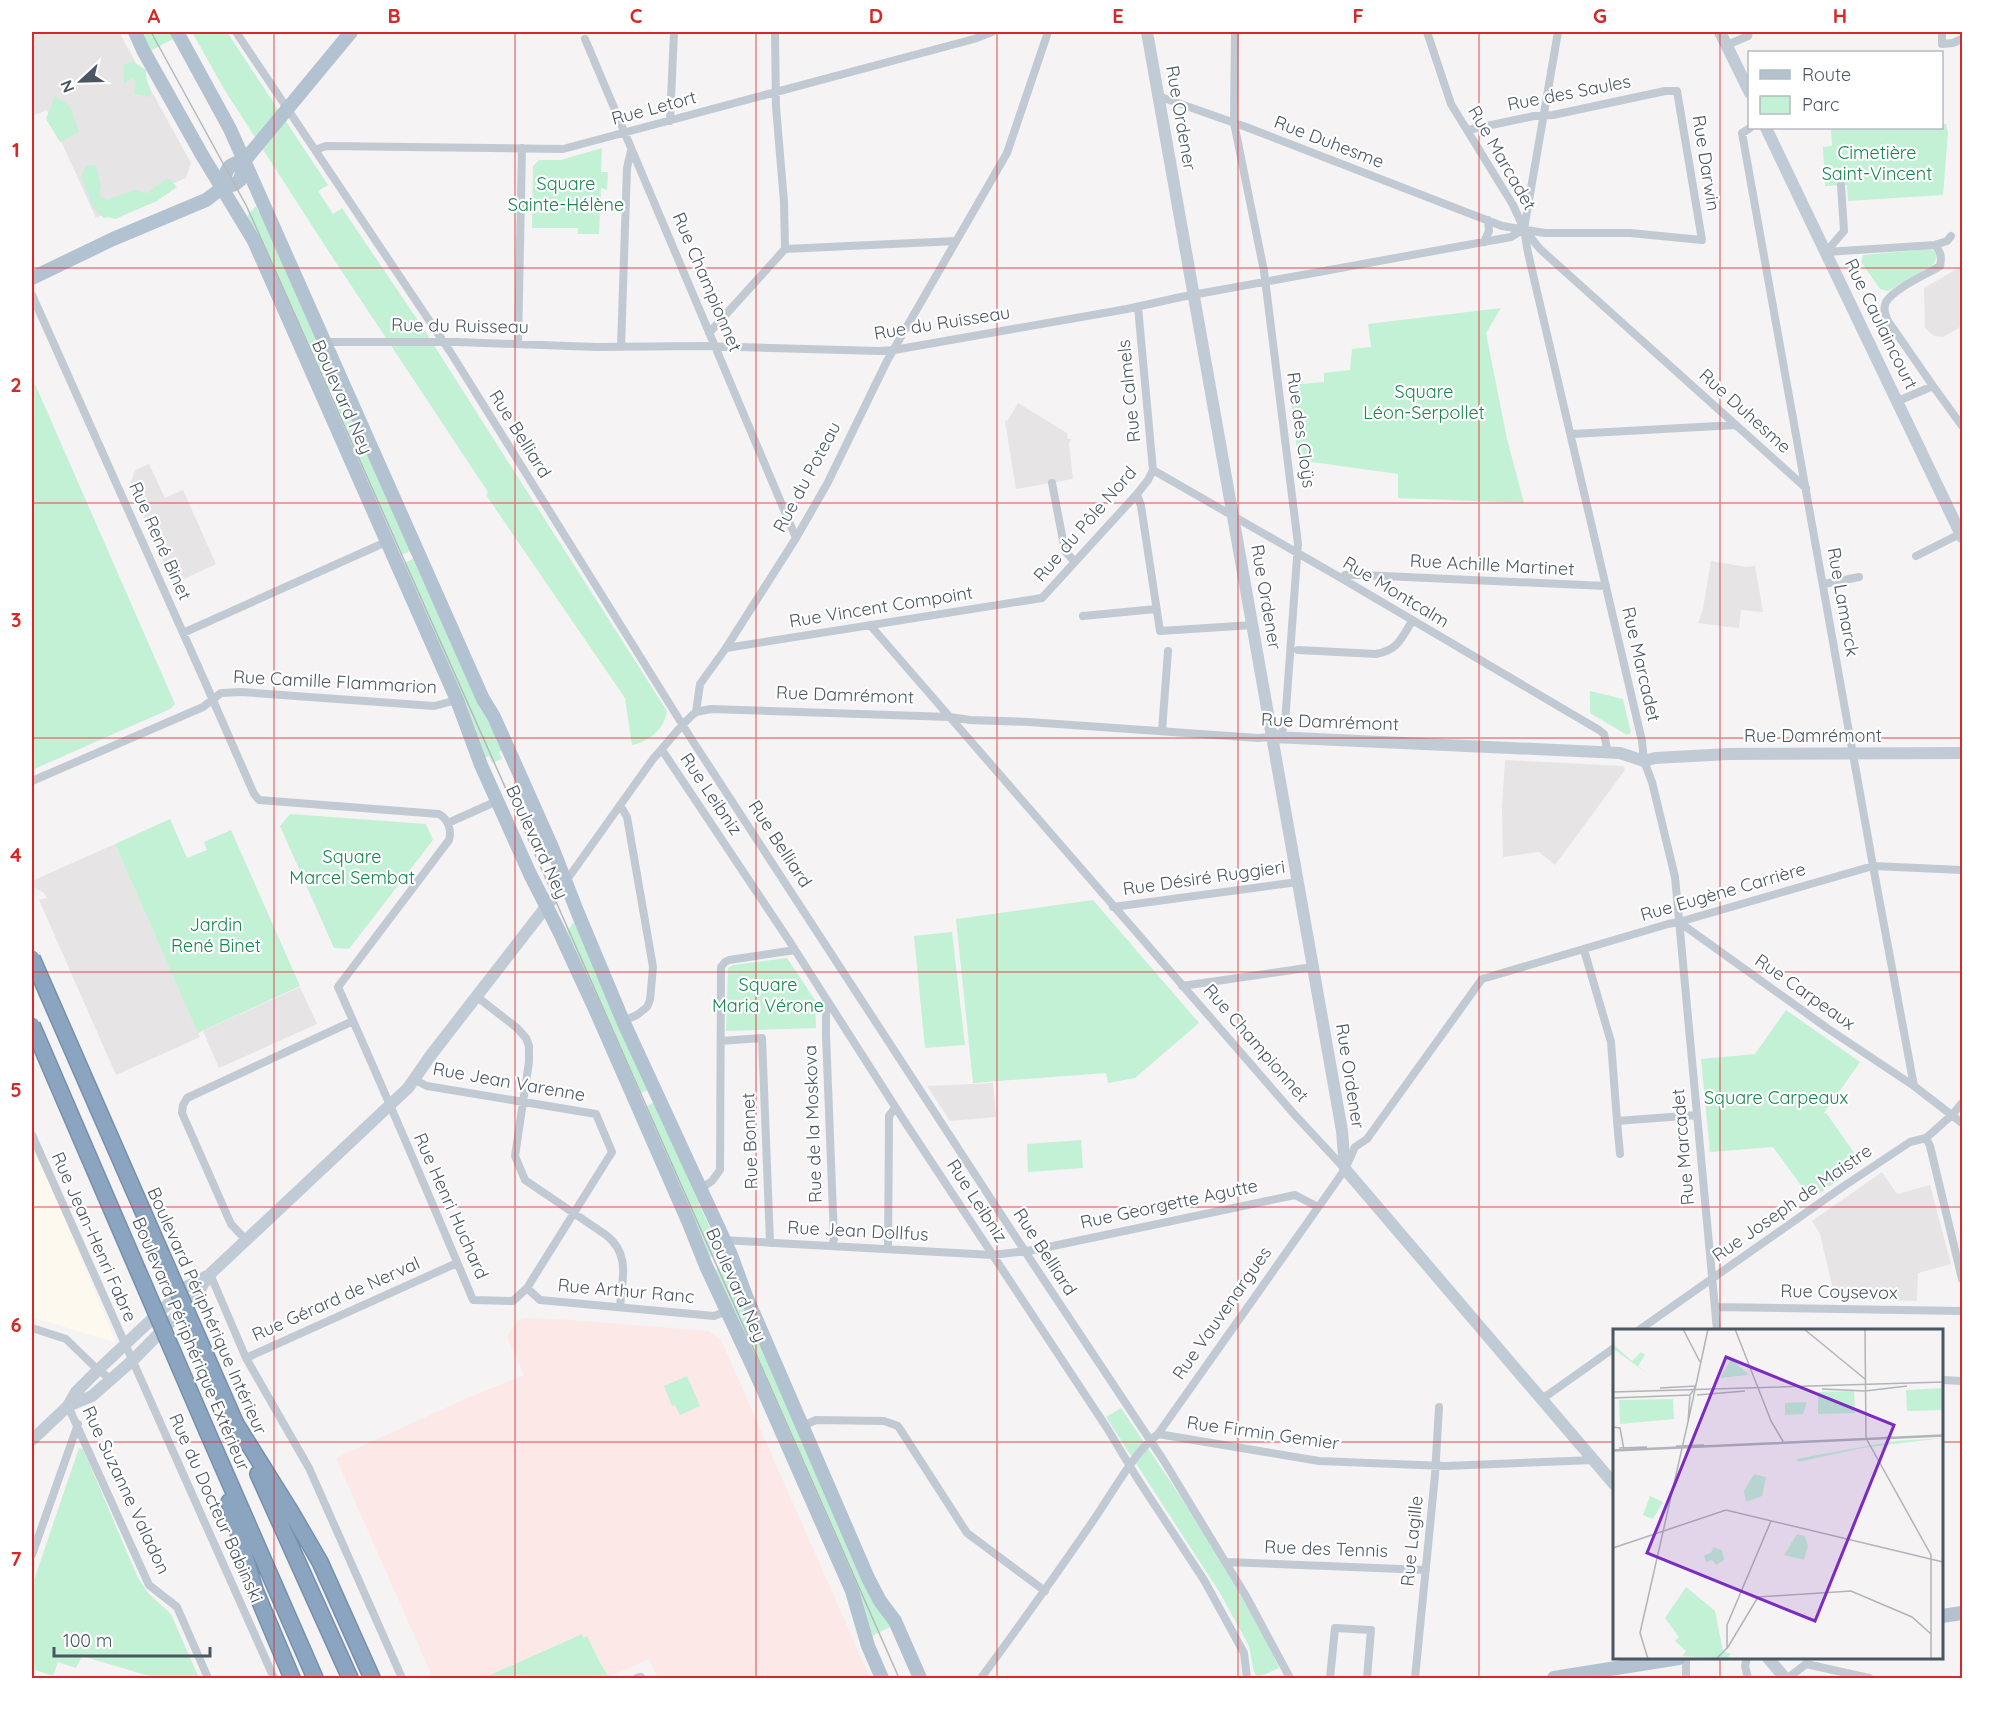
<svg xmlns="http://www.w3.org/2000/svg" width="1994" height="1710" viewBox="0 0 1994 1710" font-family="Quicksand,sans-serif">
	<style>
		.commercial { fill: #fdf9ef }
		.education { fill: #e6e4e5 }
		.medical { fill: #fce8e6 }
		.green { fill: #c3f1d5 }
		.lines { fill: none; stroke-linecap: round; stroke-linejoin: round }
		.highway-casing { stroke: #7690ad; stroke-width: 18 }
		.street { stroke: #c1cad2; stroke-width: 8 }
		.secondary { stroke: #c1cbd6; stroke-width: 12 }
		.primary { stroke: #b3c2d1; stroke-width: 14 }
		.highway { stroke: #8ba5c1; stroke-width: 15 }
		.tram { stroke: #b5b8bd; stroke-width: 1.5 }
		.highway-bridge-casing { stroke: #7690ad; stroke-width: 18; stroke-linecap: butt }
		.highway-bridge { stroke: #8ba5c1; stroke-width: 15 }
		.grid { fill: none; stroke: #d62828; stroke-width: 1.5; stroke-opacity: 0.55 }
		.labels { text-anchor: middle; stroke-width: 4.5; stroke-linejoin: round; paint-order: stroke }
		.street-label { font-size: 18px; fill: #4a5661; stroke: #fff }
		.park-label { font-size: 18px; fill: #17864f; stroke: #fff }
		.inset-road { fill: none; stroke: #b1b4b9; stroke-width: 1.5 }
		.view { fill: #7b2cbf; fill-opacity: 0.15; stroke: #7b2cbf; stroke-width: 3 }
		.inset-edge { fill: none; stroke: #4a5661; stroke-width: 3 }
		.neatline { fill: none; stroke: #d62828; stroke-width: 2 }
		.grid-label { font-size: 20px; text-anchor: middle; font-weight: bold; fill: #d62828 }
	</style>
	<rect width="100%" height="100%" fill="#f5f3f3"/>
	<path class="commercial" d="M32 1139 116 1343 32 1317Z"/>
	<path class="education" d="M32 32H119L191 163 186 178 96 218 47 110 32 116Z
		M1962 266V326L1943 337 1934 336 1925 328 1924 288Z
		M1018 403 1067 433 1068 439H1071L1069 443 1073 479 1016 489 1005 421 1008 420Z
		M149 464 165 498 183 490 216 564 173 584 130 485 135 470Z
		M1711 561 1746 567 1755 566 1763 612 1741 610 1739 628 1698 623 1703 609Z
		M1505 760 1623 766 1625 770 1555 865 1539 852 1503 857 1502 808Z
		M115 844 200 1037 116 1075 39 900 47 898 44 893 32 886V881Z
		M300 987 317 1024 219 1068 203 1031Z
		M993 1083 996 1117 950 1121 927 1086Z
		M1882 1172 1897 1194 1930 1185 1951 1264 1918 1273 1917 1301 1831 1299 1832 1285 1820 1234 1812 1221Z"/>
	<path class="medical" d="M524 1318 571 1320 708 1331 721 1340 870 1678H658L649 1659 609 1677 599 1661 587 1637 583 1638 581 1634 483 1678H433L336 1458 463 1400 524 1375 507 1337 518 1320Z"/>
	<path class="green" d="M141 32H171L175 38 150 51Z
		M192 32H227L328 185 318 191 333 214 342 208 421 325 667 711C665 728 649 742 632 745L625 698 486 495 488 492 329 252 224 89Z
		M132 61 146 70C145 80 151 87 151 97L134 94 136 82 131 78 125 84 123 80 124 65Z
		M55 96 70 106 79 132 60 142 46 119Z
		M1942 124H1946L1948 133 1943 195 1848 201 1847 185 1825 186 1823 147 1832 146 1831 128H1942Z
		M602 148 601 172H608L607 190 601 188 599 234H578V228H532L533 166 539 160H561Z
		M86 165H96L101 186 99 195 107 200 134 190 147 193 168 178 177 187 157 201 115 219 108 217 104 218 94 209 81 177Z
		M256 206 259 213 261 212 337 387 328 391 327 389 325 390 246 217Z
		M1929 249 1934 251 1937 256 1934 264 1888 291 1880 289 1861 262 1863 255Z
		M1501 308 1486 333 1507 439 1524 503 1398 498V474L1298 460 1289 385 1324 382V373L1350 370 1352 349 1371 347 1368 324Z
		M35 384 175 704 170 709 32 770V386Z
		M341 395 410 551 401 555 332 399Z
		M413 559 479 706 504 749 499 752 502 759 492 763 489 756 484 758 467 706 404 563Z
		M1590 691 1623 699 1631 733 1627 735 1590 713C1591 705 1589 699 1590 691Z
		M290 814 426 824 433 840 349 949 334 948 280 826Z
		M170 819 187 858 207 850 204 842 231 830 300 986 198 1033 115 844Z
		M1093 900 1199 1023 1135 1078 1108 1083 1106 1073 973 1083 956 919Z
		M574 922 650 1089 637 1095 567 931Z
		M952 932 965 1045 925 1048 914 936Z
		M787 958 815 1000 816 1028 726 1031 728 968 733 965Z
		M1786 1010 1860 1062 1824 1113 1827 1114 1862 1164 1811 1199 1773 1147 1710 1152 1701 1059 1755 1054Z
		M655 1102 711 1231 723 1252 708 1258 642 1108Z
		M1081 1140 1083 1168 1028 1172 1027 1144Z
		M728 1264 892 1626 870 1637 713 1271Z
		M687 1376 700 1406 680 1415 675 1405 672 1406 664 1386Z
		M1121 1408C1177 1492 1237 1575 1279 1668L1257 1678 1253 1668 1249 1646 1220 1593 1106 1417Z
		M79 1448 83 1449 138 1578 148 1593 171 1614 199 1678H156L82 1656 76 1668 58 1662 53 1676 32 1669V1586Z
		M582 1634 583 1638 587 1636 599 1661 609 1677 605 1678H483Z"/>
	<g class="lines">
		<defs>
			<path id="highway" d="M236 1424 291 1512 320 1562 372 1678
				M207 1431 315 1678
				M258 1474 350 1678
				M229 1502 255 1590 292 1678"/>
		</defs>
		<use href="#highway" class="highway-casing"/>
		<path class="street" d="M236 32 451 353 692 740 1032 1262 1164 1461 1246 1596 1290 1678
			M1427 32 1451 104 1513 205 1524 229 1528 253 1642 741 1644 761 1652 782 1675 877 1717 1330
			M1558 32 1524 229 1540 249 1806 488
			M1942 32V44L1953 43 1962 39
			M585 39 796 538
			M1727 45 1748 36 1749 32
			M1158 96 1246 127 1502 226 1545 233H1630L1702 240 1677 91H1665L1553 115 1534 116 1468 130
			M670 121 674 32
			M1750 128 1742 133 1873 866 1914 1086
			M315 150 326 146 563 149 974 39 992 32
			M1484 242 1489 231 1488 220
			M785 249 956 241
			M1826 252 1935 245 1947 241 1951 236
			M1826 252 1844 231 1841 185
			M32 295 205 682 254 794 259 800 439 814C448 819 452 830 449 840L338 987C384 1090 429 1195 473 1300L513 1301 527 1288 612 1152 596 1114 427 1086 413 1079
			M709 333 785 249 784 202 776 107 775 32
			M325 342H457L596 347 702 346 879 351 894 350 1127 309 1181 297 1511 237 1524 229
			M518 344 522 148
			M621 347 627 168 631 151
			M1933 386 1888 321C1885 314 1883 309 1886 302 1893 289 1927 274 1940 266 1942 257 1941 252 1935 245
			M1898 401 1933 386 1962 426
			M1572 434 1736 425
			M1153 470 1341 578 1599 730 1604 734 1608 753
			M1052 483 1065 551 1074 561
			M1137 494 1141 506 1160 631 1253 625
			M1916 556 1962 533
			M1341 578 1345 575H1362L1606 586
			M1824 584 1859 577
			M1083 616 1156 609
			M870 625 1294 1114 1345 1169
			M183 633 386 542
			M726 648 1042 598 1137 494 1148 480 1153 470 1138 307
			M1298 650 1376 654C1398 650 1401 639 1412 621
			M696 712 711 709 950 717 970 720 1029 722 1258 738 1273 737 1282 732 1285 723 1298 544 1264 271 1234 123 1235 32
			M1162 731 1168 651
			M662 750 788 939 903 1119 1107 1428 1137 1478 1204 1580 1244 1653 1247 1678
			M32 781 203 707 221 693 241 692 434 706 457 700
			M620 805 627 817 653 967 650 1000 647 1007 637 1015 623 1021
			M448 823 497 801
			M566 881 653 759C668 743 679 726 696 712L700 684 726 648 796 538 827 484 887 361 1007 153 1048 32
			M1113 907 1298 882
			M1679 922 1827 1028 1914 1086 1962 1123
			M1584 950 1611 1042 1617 1121 1697 1115
			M1182 986 1313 967
			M476 996 517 1028 526 1038 529 1046V1062L515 1156 525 1180 606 1235C631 1254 622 1280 620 1307
			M826 1000V1035L834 1239 832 1246
			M721 1041 762 1038 770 1243
			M1617 1121 1620 1154
			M32 1135 274 1678
			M1926 1138 1930 1146 1962 1279
			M700 1189 712 1181 720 1170 721 967 725 962 729 960 795 950
			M246 1240 231 1224 182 1113 183 1105 187 1098 353 1021
			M722 1240 992 1255 1034 1250 1295 1195 1318 1207
			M888 1249 889 1123V1116L895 1108
			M210 1274 246 1358 309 1468 402 1678
			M527 1288 540 1300 714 1316 727 1311
			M1715 1307 1962 1311
			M32 1328 66 1339 98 1370 111 1379
			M1639 1330 1841 1188 1910 1142 1926 1138 1952 1115 1962 1103
			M246 1358 457 1263
			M1942 1380 1962 1381
			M1542 1399 1614 1348
			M68 1406 149 1585 177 1607 208 1678
			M802 1426 816 1420 884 1421 898 1426 967 1533 1045 1591
			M1158 1434 1319 1461 1445 1466 1594 1460
			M32 1555 78 1424
			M1226 1562 1426 1570
			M1686 1658V1678
			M1747 1658 1745 1666 1748 1678
			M637 1678 641 1677 642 1678
			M981 1678C1020 1625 1058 1572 1095 1518 1112 1493 1135 1451 1158 1434L1334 1185 1345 1169 1355 1147 1367 1139 1482 979 1668 924 1679 922 1873 866 1962 870
			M1330 1678 1335 1628 1371 1630 1367 1678
			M1415 1678 1435 1475 1439 1407
			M1788 1678 1806 1664 1869 1678"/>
		<path class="secondary" d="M1147 32 1336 1097 1342 1131 1345 1169 1614 1484
			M1720 32 1750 93
			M1766 128 1962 537
			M1273 737 1620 753 1644 761 1655 758 1729 754 1962 753
			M68 1406 76 1392 98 1370 186 1287 209 1275
			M32 1440 68 1406 92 1396 133 1360 194 1298 210 1274 408 1088 431 1055 566 881
			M1768 1658 1785 1678"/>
		<path class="primary" d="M135 32 143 50 202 155 254 241 457 700 481 765 530 874 559 931 596 1011 688 1221 706 1266 754 1369 852 1591 868 1646 882 1678
			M177 32 230 129 483 699 494 717 552 847 577 911 623 1021 731 1255 746 1296 868 1578 880 1601 895 1621 920 1678
			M222 188C227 169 225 165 245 160
			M32 278 113 239 206 200 222 188 235 184 240 180 245 160 351 32
			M1942 1616 1962 1613
			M1554 1678 1679 1658"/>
		<use href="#highway" class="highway"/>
		<path class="tram" d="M151 32 247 207 542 870 899 1678"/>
		<defs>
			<path id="highway-bridge" d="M32 958 236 1424
				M32 1025 207 1431"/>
		</defs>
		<use href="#highway-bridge" class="highway-bridge-casing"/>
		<use href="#highway-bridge" class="highway-bridge"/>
	</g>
	<path class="grid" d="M274 32V1678M515 32V1678M756 32V1678M997 32V1678M1238 32V1678M1479 32V1678M1720 32V1330M32 268H1962M32 503H1962M32 738H1962M32 972H1962M32 1207H1962M32 1442H1614M1942 1442H1962M1720 1658V1678"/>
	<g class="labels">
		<g class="street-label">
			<text transform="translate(1569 93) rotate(-11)" y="6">Rue des Saules</text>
			<text transform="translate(654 108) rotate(-15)" y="6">Rue Letort</text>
			<text transform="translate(1181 118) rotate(80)" y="6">Rue Ordener</text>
			<text transform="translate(1329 142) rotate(21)" y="6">Rue Duhesme</text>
			<text transform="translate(1502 158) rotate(60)" y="6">Rue Marcadet</text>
			<text transform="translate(1706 163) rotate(81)" y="6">Rue Darwin</text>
			<text transform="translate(707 282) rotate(67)" y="6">Rue Championnet</text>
			<text transform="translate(942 323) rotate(-9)" y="6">Rue du Ruisseau</text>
			<text transform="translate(1881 324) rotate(64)" y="6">Rue Caulaincourt</text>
			<text transform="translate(460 326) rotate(1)" y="6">Rue du Ruisseau</text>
			<text transform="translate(1129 391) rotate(-96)" y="6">Rue Calmels</text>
			<text transform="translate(342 397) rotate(66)" y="6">Boulevard Ney</text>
			<text transform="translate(1745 411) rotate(42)" y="6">Rue Duhesme</text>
			<text transform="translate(1301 430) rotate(82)" y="6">Rue des Cloÿs</text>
			<text transform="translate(520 434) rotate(58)" y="6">Rue Belliard</text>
			<text transform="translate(807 477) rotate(-62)" y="6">Rue du Poteau</text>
			<text transform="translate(1085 524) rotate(-49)" y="6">Rue du Pôle Nord</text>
			<text transform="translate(160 541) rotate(66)" y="6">Rue René Binet</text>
			<text transform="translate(1492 565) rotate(3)" y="6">Rue Achille Martinet</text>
			<text transform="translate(1396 592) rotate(31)" y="6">Rue Montcalm</text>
			<text transform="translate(1266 597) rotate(80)" y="6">Rue Ordener</text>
			<text transform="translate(1843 602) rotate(80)" y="6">Rue Lamarck</text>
			<text transform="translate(881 607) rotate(-9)" y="6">Rue Vincent Compoint</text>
			<text transform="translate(1641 664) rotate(77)" y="6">Rue Marcadet</text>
			<text transform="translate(335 682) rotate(3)" y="6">Rue Camille Flammarion</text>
			<text transform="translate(845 695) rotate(2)" y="6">Rue Damrémont</text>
			<text transform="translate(1330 722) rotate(2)" y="6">Rue Damrémont</text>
			<text x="1813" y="742">Rue Damrémont</text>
			<text transform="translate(711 794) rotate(56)" y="6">Rue Leibniz</text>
			<text transform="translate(537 842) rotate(65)" y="6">Boulevard Ney</text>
			<text transform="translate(780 844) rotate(57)" y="6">Rue Belliard</text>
			<text transform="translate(1204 878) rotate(-8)" y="6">Rue Désiré Ruggieri</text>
			<text transform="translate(1723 892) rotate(-16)" y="6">Rue Eugène Carrière</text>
			<text transform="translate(1805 992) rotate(35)" y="6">Rue Carpeaux</text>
			<text transform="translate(1256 1043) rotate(49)" y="6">Rue Championnet</text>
			<text transform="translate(1350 1076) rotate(81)" y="6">Rue Ordener</text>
			<text transform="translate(509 1082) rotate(10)" y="6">Rue Jean Varenne</text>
			<text transform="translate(813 1124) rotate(-92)" y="6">Rue de la Moskova</text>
			<text transform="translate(750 1141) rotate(-92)" y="6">Rue Bonnet</text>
			<text transform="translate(1683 1147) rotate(-95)" y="6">Rue Marcadet</text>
			<text transform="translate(977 1201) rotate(57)" y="6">Rue Leibniz</text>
			<text transform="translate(1792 1203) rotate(-35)" y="6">Rue Joseph de Maistre</text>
			<text transform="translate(1169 1204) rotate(-12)" y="6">Rue Georgette Agutte</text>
			<text transform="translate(451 1206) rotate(66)" y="6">Rue Henri Huchard</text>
			<text transform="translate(858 1231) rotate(3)" y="6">Rue Jean Dollfus</text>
			<text transform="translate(94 1237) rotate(66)" y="6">Rue Jean-Henri Fabre</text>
			<text transform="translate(1045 1252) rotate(57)" y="6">Rue Belliard</text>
			<text transform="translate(736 1285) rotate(66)" y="6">Boulevard Ney</text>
			<text transform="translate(626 1291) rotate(5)" y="6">Rue Arthur Ranc</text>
			<text transform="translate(1839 1292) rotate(1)" y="6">Rue Coysevox</text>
			<text transform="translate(336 1299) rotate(-24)" y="6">Rue Gérard de Nerval</text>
			<text transform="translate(207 1311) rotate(66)" y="6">Boulevard Périphérique Intérieur</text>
			<text transform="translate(1222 1313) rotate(-55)" y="6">Rue Vauvenargues</text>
			<text transform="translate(191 1344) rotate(67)" y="6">Boulevard Périphérique Extérieur</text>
			<text transform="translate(1263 1433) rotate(8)" y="6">Rue Firmin Gemier</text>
			<text transform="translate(126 1490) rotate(65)" y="6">Rue Suzanne Valadon</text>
			<text transform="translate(216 1508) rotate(66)" y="6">Rue du Docteur Babinski</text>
			<text transform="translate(1412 1541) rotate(-84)" y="6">Rue Lagille</text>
			<text transform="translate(1326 1549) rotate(2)" y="6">Rue des Tennis</text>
		</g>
		<g class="park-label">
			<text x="1877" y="159">Cimetière<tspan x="1877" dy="21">Saint-Vincent</tspan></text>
			<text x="566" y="190">Square<tspan x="566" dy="21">Sainte-Hélène</tspan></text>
			<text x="1424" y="398">Square<tspan x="1424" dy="21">Léon-Serpollet</tspan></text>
			<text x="352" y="863">Square<tspan x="352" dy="21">Marcel Sembat</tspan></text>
			<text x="216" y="931">Jardin<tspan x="216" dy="21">René Binet</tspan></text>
			<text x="768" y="991">Square<tspan x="768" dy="21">Maria Vérone</tspan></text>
			<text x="1776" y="1104">Square Carpeaux</text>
		</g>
	</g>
	<g transform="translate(1613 1329)">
		<rect width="330" height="330" fill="#f5f3f3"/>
		<path d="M0 3 2 17 19 32 28 23 32 26 25 37 36 46 2 21 0 26ZM118 30 136 46H135L107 49ZM330 59V81L294 82 293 61ZM241 62 242 84 205 85V63ZM60 70 61 90 7 95 6 71ZM194 73 190 85 172 86V74ZM330 109 249 119 185 133 183 130 281 112ZM141 145 153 148 149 167 133 173 131 162ZM37 167 50 173 40 190 30 186ZM184 205 192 207 195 217 191 231 171 226ZM100 218 109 221 111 231 103 236 99 231 93 233 91 226 98 224ZM73 258 102 282 110 322 118 325 113 330 69 327 73 322 62 312 66 308 52 289Z" fill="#c3f1d5"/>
		<path class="inset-road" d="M70 0 87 33M122 0 158 92 171 114M191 0 252 50M252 0 253 109 318 226V330M47 59 83 57M209 60 252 62 294 57M0 63 330 53M84 66 132 62M0 69 77 66M75 93 95 0M0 98 7 99 11 121M252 110 279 108M168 114 196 113M63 117 91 116M6 119 34 118M0 121 330 106M0 122 330 107M0 219 113 181 330 233M114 320V296L158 192M35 330 27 304 75 93 77 66 83 57M103 330 115 318 145 268 238 262 299 288 318 305"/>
		<path class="view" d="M113 28 281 96 202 292 34 224Z"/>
		<rect width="330" height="330" class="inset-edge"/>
	</g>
	<rect width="1994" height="1710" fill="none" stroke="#ffffff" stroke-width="66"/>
	<rect x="1748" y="51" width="195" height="78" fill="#ffffff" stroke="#b7bbc0" stroke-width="1.5"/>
	<rect x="1760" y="70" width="30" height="9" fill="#b3c2d1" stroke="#b7bbc0" stroke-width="1.5"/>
	<text x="1802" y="81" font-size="18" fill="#4a5661">Route</text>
	<rect x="1760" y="96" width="30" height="18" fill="#c3f1d5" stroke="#b7bbc0" stroke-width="1.5"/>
	<text x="1802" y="111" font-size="18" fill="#4a5661">Parc</text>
	<g transform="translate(81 81) rotate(248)" stroke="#ffffff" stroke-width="4.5" paint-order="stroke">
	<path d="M0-4.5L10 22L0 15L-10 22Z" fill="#4a5661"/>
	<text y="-9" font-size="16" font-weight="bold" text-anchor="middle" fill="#4a5661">N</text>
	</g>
	<path d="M54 1647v9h156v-9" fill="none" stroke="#4a5661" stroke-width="3"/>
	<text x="63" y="1647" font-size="18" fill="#4a5661" stroke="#ffffff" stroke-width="4.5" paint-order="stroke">100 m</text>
	<rect x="33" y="33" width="1928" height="1644" class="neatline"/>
	<g class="grid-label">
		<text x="154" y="23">A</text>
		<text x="394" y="23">B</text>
		<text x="636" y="23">C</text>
		<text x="876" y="23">D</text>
		<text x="1118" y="23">E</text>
		<text x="1358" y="23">F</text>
		<text x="1600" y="23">G</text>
		<text x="1840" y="23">H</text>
		<text x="16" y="157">1</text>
		<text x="16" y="392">2</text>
		<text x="16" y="627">3</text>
		<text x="16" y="862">4</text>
		<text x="16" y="1097">5</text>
		<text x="16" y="1332">6</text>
		<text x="16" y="1566">7</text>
	</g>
</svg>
